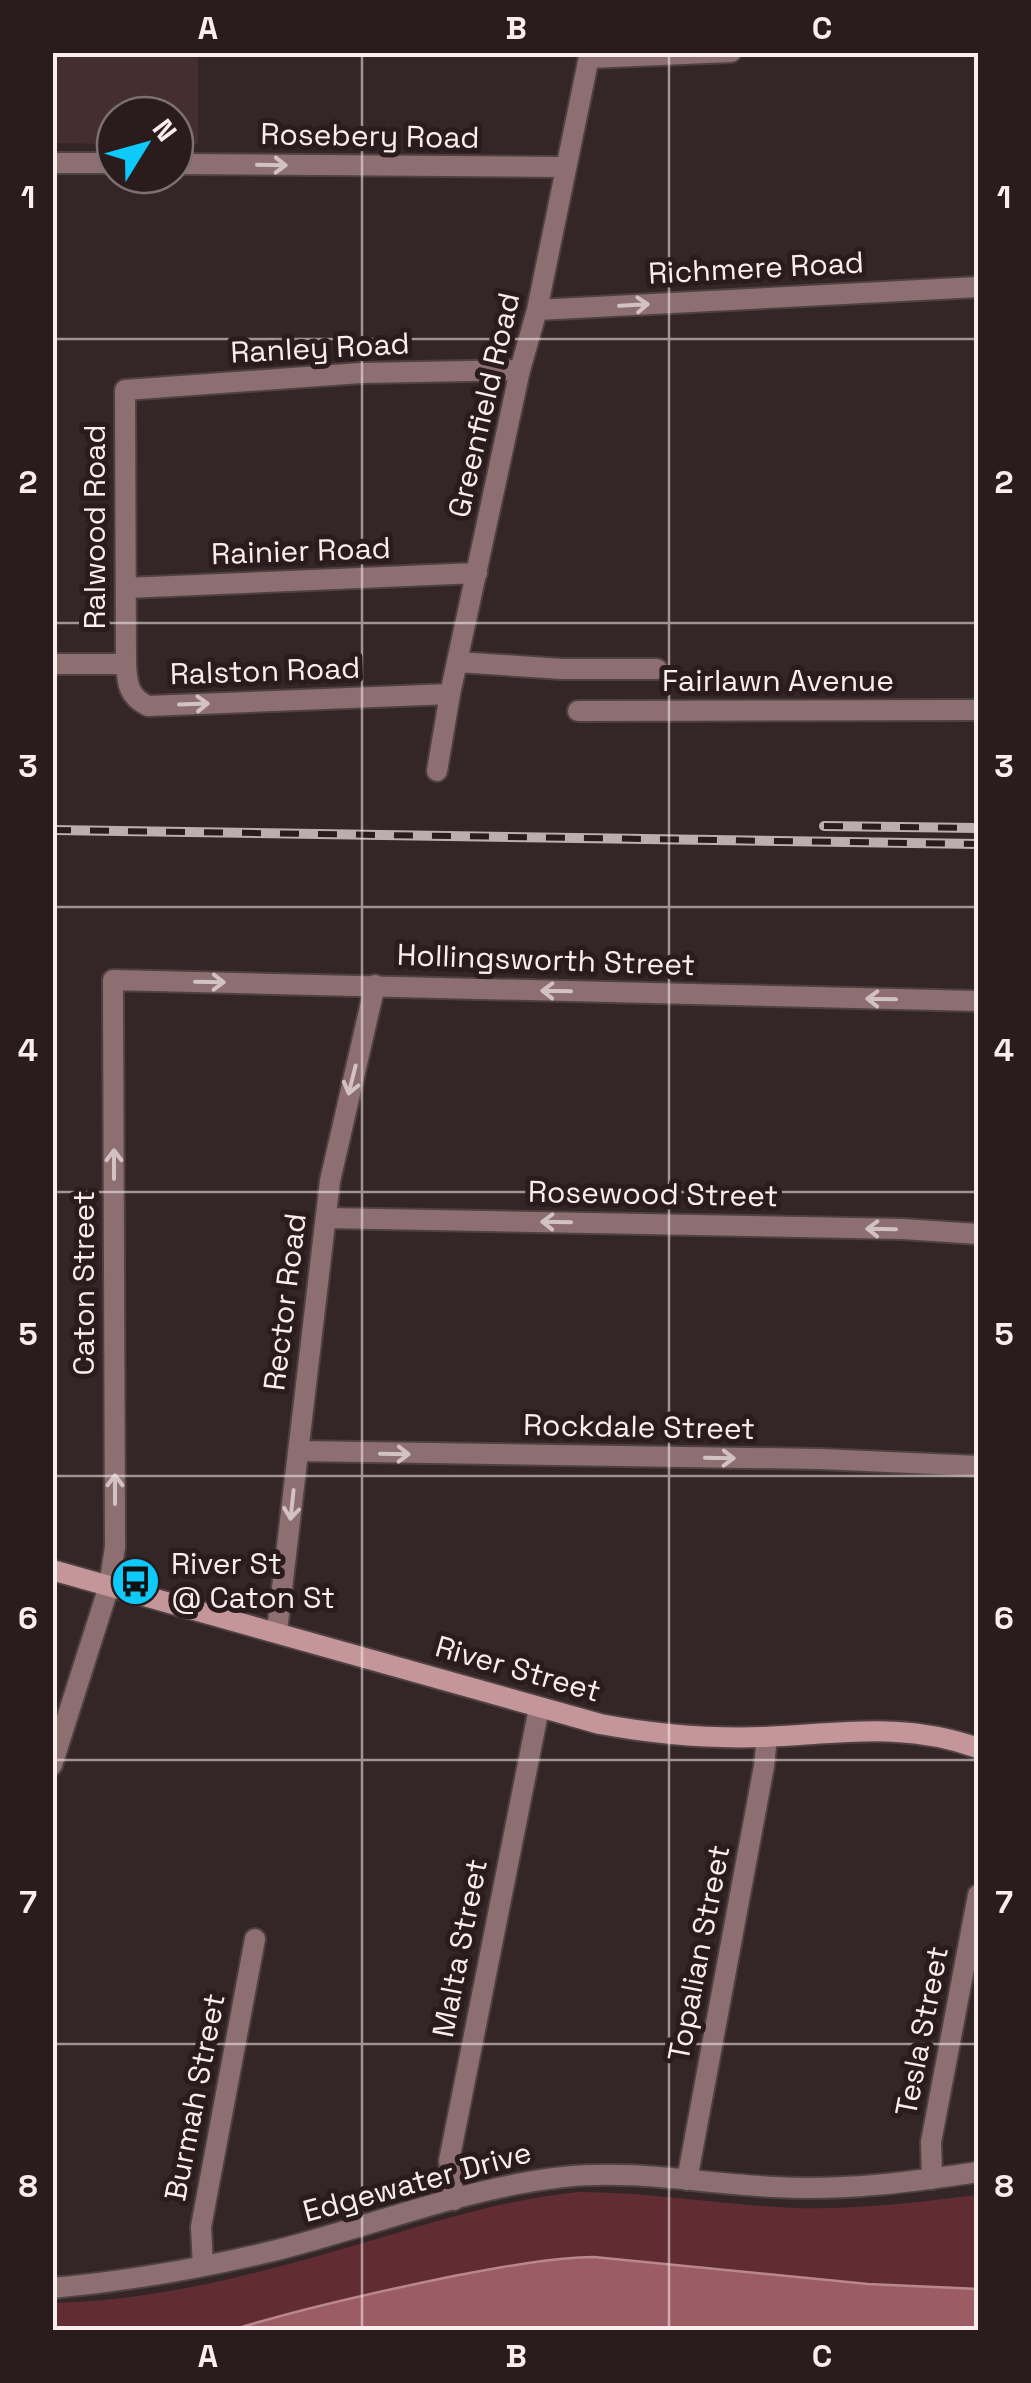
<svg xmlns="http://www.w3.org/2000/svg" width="1031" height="2383" viewBox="0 0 1031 2383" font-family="'Space Grotesk',sans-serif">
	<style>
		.built { fill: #442e30 }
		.green { fill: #622c33 }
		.water { fill: #9c5c63; stroke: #b8888d; stroke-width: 2.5 }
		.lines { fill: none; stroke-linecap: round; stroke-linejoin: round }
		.minor-casing { stroke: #4f4142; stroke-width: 24 }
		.secondary-casing { stroke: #4f4142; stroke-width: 24 }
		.minor { stroke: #8d6f71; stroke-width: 20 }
		.secondary { stroke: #c59699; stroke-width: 20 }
		.rail-casing { stroke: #baaeae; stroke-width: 10 }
		.rail { stroke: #2a1c1d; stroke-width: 6; stroke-dasharray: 19; stroke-linecap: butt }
		.oneway { stroke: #d3c2c2 }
		.grid { fill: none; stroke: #f8eeee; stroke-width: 2.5; stroke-opacity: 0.55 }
		.labels { text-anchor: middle; stroke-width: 10; stroke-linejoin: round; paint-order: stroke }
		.street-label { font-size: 30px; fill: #f8eeee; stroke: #2a1c1d }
		.poi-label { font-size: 30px; fill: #f8eeee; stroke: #2a1c1d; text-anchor: start }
		.neatline { fill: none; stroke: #f8eeee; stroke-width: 4 }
		.grid-label { font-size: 32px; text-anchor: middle; font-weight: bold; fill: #f8eeee }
	</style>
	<rect width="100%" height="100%" fill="#342526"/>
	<path class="built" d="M53 52 198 53V144H175V115H115V144L53 143Z"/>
	<path class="green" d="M579 2192C651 2192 722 2205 794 2208 856 2210 918 2202 978 2195V2289L868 2284 594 2257 524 2263 408 2285 290 2313 232 2330H53L52 2303C147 2301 242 2278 332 2252 414 2229 494 2200 579 2192Z"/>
	<path class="water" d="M594 2257 868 2284 978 2289V2330H697L669 2328 624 2330H232C303 2308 376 2292 449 2277 497 2268 545 2258 594 2257Z"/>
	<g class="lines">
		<defs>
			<path id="minor" d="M589 58 731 52
				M52 163H115
				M175 164 565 167
				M537 310 978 287
				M126 588 477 573
				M458 662 562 669H657
				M52 664H126
				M450 694 148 706C129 697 127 684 126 664L125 390 361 373 520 370
				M578 711 978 710
				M437 771 450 694 520 370 537 310 590 52
				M326 1218 903 1229 978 1234
				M298 1451 821 1459 978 1466
				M277 1631 330 1181 375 985
				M52 1765 109 1586 115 1547 113 980 978 1001
				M932 2179 931 2142 978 1895
				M687 2180 764 1766 767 1737
				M454 2200 449 2161 539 1708
				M203 2266 201 2227 255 1939
				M52 2288C128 2281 203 2268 277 2250 372 2226 465 2188 563 2177 633 2169 704 2184 775 2187 844 2191 911 2182 978 2172"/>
			<path id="secondary" d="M52 1570 600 1724C654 1734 707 1739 763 1737 839 1734 904 1721 978 1748"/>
		</defs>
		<use href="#minor" class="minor-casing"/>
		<use href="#secondary" class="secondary-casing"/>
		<use href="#minor" class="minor"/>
		<use href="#secondary" class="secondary"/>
		<defs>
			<path id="rail" d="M824 826 978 828
				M52 830 978 844"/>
		</defs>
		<use href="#rail" class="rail-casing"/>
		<use href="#rail" class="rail"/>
	</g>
	<defs><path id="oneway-shaft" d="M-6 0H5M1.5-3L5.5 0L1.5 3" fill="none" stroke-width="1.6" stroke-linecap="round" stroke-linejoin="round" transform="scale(2.5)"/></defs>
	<g class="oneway">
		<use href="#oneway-shaft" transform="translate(272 165) rotate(1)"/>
		<use href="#oneway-shaft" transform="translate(634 305) rotate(-3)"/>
		<use href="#oneway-shaft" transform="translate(194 704) rotate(-2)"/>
		<use href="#oneway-shaft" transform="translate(210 982) rotate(1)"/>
		<use href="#oneway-shaft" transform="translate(556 991) rotate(-179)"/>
		<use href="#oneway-shaft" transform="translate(881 999) rotate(-179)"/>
		<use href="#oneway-shaft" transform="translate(352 1080) rotate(104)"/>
		<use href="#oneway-shaft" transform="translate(114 1164) rotate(-90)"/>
		<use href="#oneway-shaft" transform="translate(556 1222) rotate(-179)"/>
		<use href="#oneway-shaft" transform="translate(881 1229) rotate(-179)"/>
		<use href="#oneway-shaft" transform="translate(395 1454) rotate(1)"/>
		<use href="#oneway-shaft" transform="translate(720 1458) rotate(1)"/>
		<use href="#oneway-shaft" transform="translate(115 1489) rotate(-90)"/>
		<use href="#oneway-shaft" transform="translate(292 1505) rotate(96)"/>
	</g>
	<path class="grid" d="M362 52V2330M669 52V2330M52 339H978M52 623H978M52 907H978M52 1192H978M52 1476H978M52 1760H978M52 2044H978"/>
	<defs>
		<symbol id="bus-disc" viewBox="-11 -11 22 22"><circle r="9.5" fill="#0dcafa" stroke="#2a1c1d"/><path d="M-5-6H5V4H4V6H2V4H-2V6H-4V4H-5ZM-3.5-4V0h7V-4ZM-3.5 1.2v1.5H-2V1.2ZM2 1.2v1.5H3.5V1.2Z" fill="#111"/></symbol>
	</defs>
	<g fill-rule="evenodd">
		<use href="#bus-disc" x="108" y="1554" width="55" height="55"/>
	</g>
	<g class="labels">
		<g class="street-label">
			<text transform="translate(370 136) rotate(1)" y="10">Rosebery Road</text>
			<text transform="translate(756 268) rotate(-3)" y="10">Richmere Road</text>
			<text transform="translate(320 348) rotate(-3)" y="10">Ranley Road</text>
			<text transform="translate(484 405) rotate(-77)" y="10">Greenfield Road</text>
			<text transform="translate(95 527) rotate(-90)" y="10">Ralwood Road</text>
			<text transform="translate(301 551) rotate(-2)" y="10">Rainier Road</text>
			<text transform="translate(265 671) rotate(-2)" y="10">Ralston Road</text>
			<text x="778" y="691">Fairlawn Avenue</text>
			<text transform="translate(546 960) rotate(2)" y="10">Hollingsworth Street</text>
			<text transform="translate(653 1194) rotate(1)" y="10">Rosewood Street</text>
			<text transform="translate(84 1283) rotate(-90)" y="10">Caton Street</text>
			<text transform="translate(285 1302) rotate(-83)" y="10">Rector Road</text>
			<text transform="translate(639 1427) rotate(1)" y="10">Rockdale Street</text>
			<text transform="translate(518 1669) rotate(16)" y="10">River Street</text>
			<text transform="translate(460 1948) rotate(-79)" y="10">Malta Street</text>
			<text transform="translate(699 1953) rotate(-79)" y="10">Topalian Street</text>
			<text transform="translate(922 2031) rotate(-79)" y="10">Tesla Street</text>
			<text transform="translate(195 2097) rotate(-79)" y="10">Burmah Street</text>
			<text transform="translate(417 2182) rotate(-15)" y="10">Edgewater Drive</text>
		</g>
		<g class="poi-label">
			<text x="171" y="1574">River St<tspan x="171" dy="34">@ Caton St</tspan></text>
		</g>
	</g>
	<rect width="1031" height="2383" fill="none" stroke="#2a1c1d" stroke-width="110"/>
	<g transform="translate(145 145) rotate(53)"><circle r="48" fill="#2a1c1d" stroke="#7c7071" stroke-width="2.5"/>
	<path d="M0-8L18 38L0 25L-18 38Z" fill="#0dcafa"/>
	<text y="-15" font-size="28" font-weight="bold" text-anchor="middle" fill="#f8eeee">N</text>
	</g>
	<rect x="55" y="55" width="921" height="2273" class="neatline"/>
	<g class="grid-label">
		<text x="208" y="39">A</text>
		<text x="516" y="39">B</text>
		<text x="822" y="39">C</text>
		<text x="28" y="208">1</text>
		<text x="1004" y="208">1</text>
		<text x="28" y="493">2</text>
		<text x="1004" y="493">2</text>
		<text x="28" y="777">3</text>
		<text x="1004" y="777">3</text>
		<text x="28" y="1061">4</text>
		<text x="1004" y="1061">4</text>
		<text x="28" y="1345">5</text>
		<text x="1004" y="1345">5</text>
		<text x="28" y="1629">6</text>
		<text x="1004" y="1629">6</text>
		<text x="28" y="1913">7</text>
		<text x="1004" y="1913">7</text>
		<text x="28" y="2197">8</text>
		<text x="1004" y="2197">8</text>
		<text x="208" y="2367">A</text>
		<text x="516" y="2367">B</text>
		<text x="822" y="2367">C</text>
	</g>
</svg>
